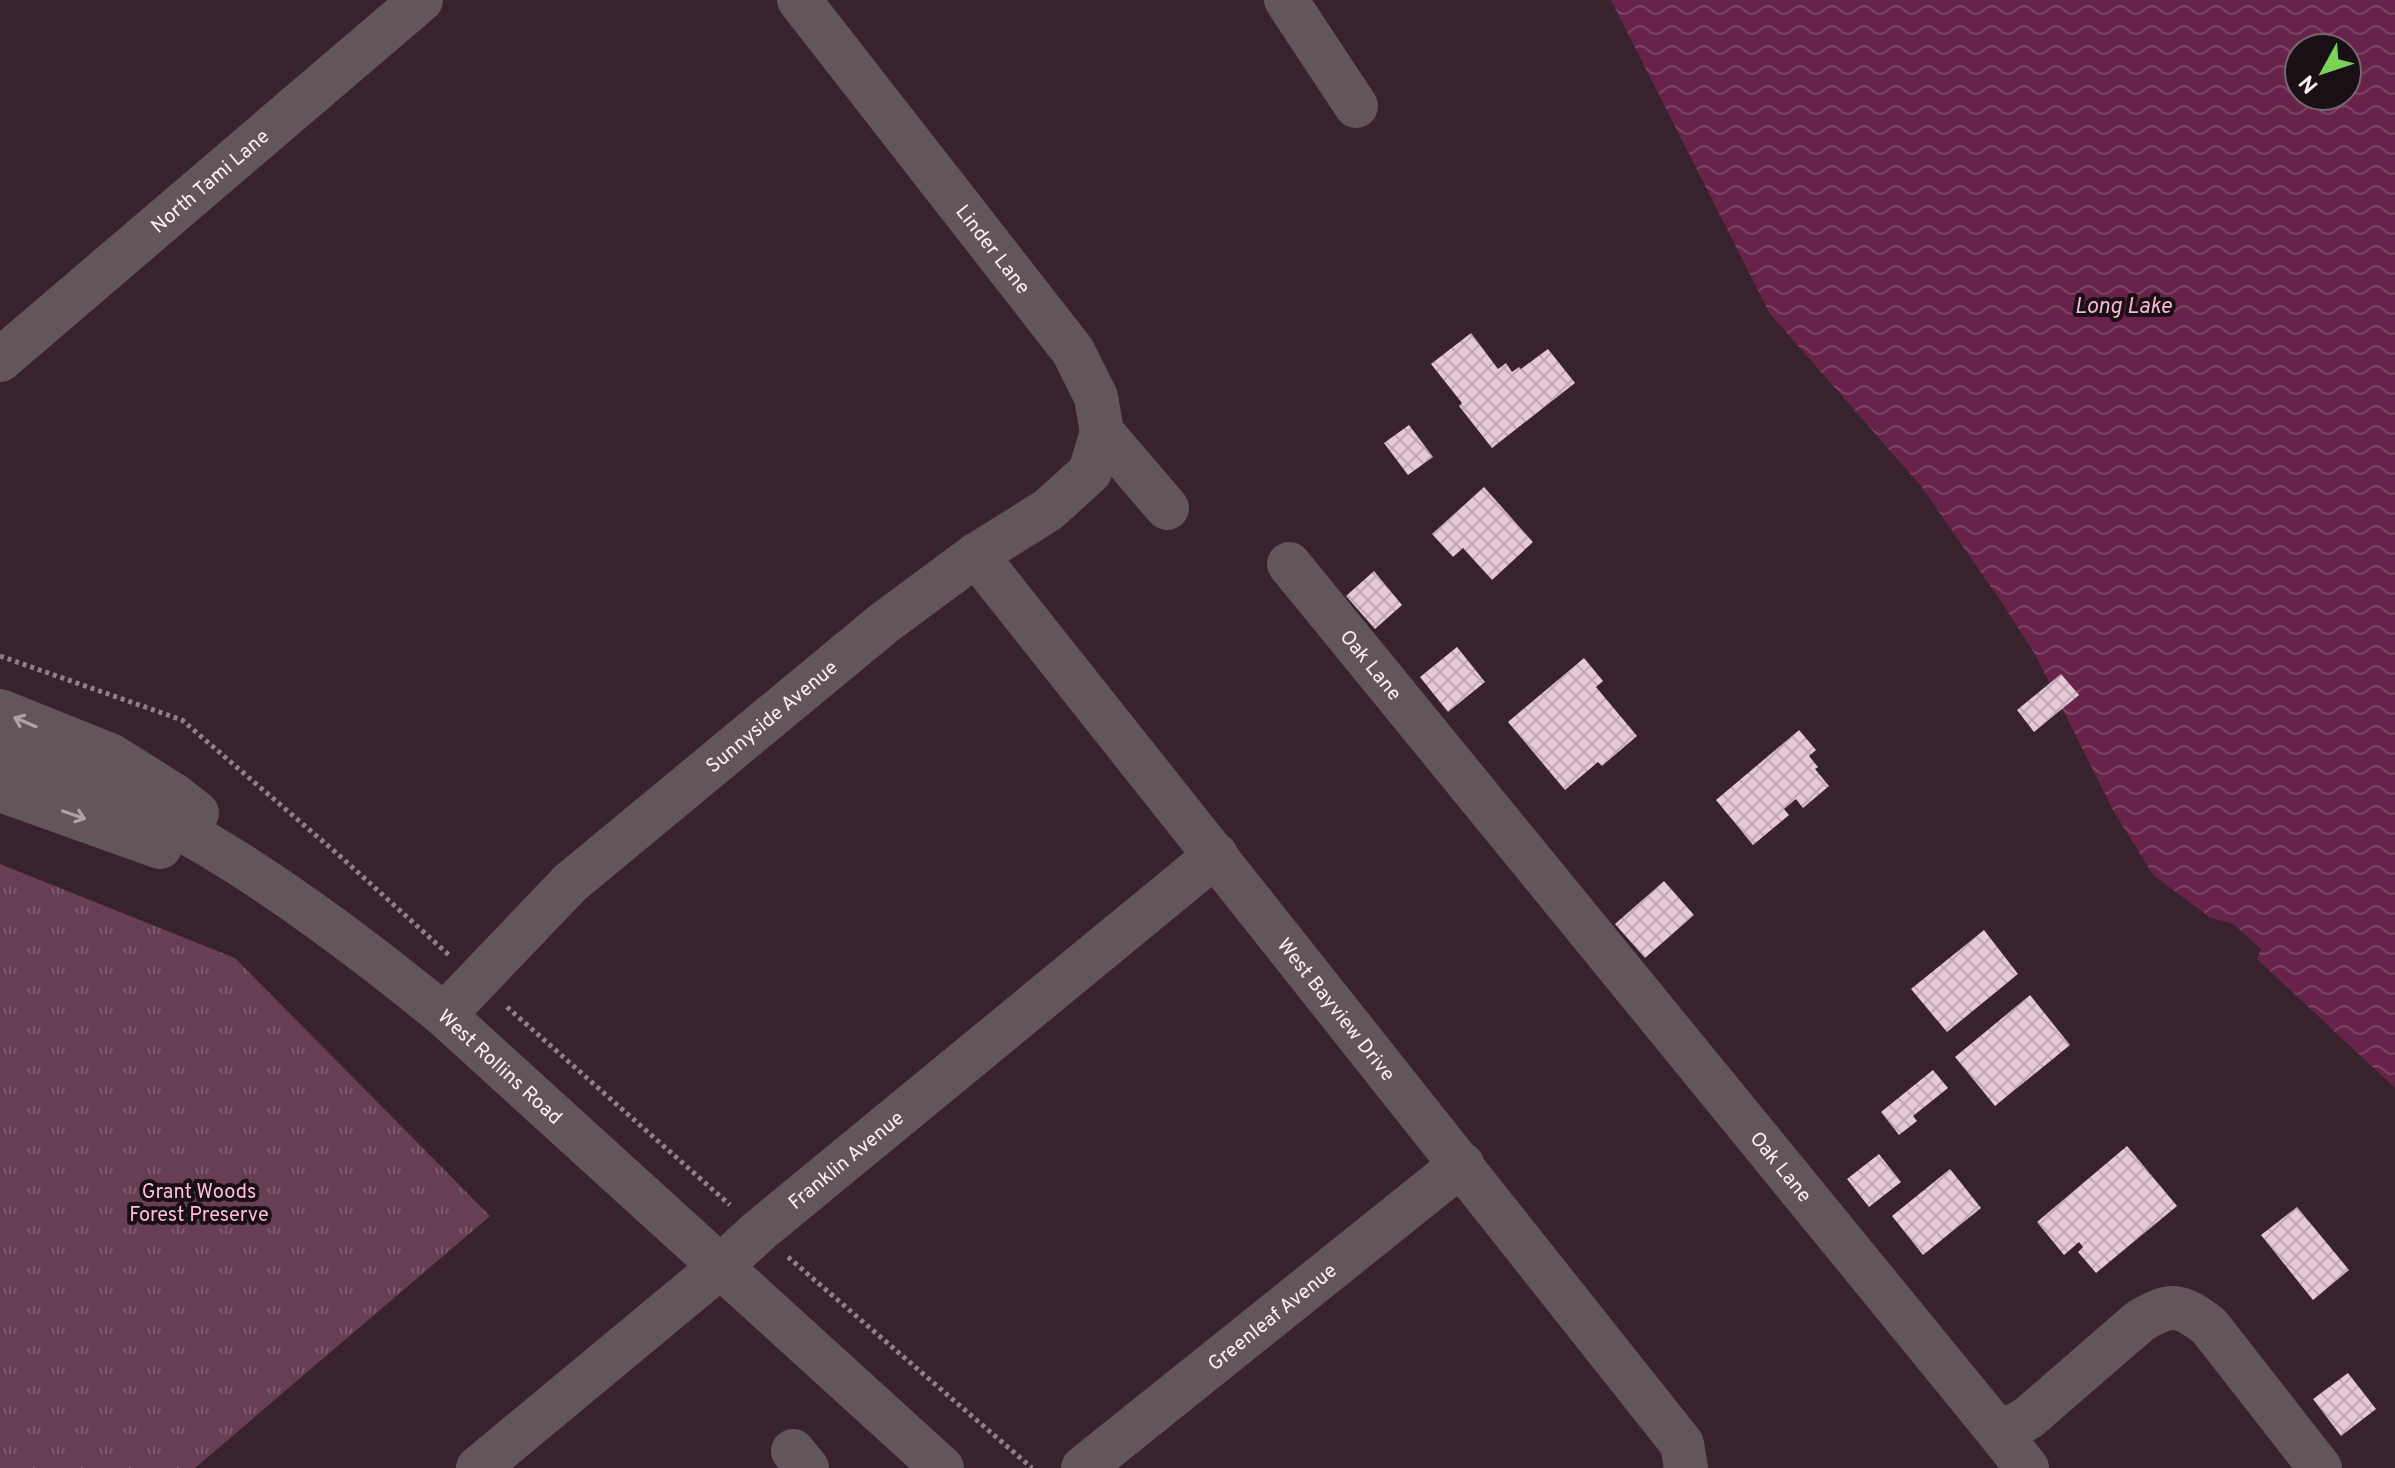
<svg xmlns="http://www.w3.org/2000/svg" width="2395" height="1468" viewBox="0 0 2395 1468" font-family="Overpass,sans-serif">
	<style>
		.park { fill: url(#park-tufts) }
		.water { fill: url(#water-waves); fill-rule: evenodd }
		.building { fill: url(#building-cross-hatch) }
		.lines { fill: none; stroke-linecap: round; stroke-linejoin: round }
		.path { stroke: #927f88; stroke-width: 5; stroke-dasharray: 4 4; stroke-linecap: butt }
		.minor { stroke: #62565b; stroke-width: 44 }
		.oneway { stroke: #b0a2a8 }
		.labels { text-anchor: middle; stroke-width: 8; stroke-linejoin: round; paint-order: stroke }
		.street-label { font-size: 20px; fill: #feeef5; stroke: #190f14 }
		.park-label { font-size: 20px; fill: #febedd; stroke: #190f14 }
		.water-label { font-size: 22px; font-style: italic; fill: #f7b7d7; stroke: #190f14 }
	</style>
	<defs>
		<pattern id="park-tufts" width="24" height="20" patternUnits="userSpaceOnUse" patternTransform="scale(2)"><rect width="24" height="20" fill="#673e53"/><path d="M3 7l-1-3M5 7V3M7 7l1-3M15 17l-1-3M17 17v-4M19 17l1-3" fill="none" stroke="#7e5a6c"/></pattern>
		<pattern id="water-waves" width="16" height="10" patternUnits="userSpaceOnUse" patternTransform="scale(2)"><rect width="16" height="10" fill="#68234b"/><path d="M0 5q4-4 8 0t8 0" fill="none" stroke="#7f4366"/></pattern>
		<pattern id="building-cross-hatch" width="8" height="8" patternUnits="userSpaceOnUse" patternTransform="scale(2)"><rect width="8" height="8" fill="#e6c8d6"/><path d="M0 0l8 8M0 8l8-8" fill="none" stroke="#c0a8b3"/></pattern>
	</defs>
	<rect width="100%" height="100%" fill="#38222d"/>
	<path class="park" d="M0 864 235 958 490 1216 195 1468H0Z"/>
	<path class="water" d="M1611 0H2395V1088L2257 959 2261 949 2233 924 2211 918 2153 875 2113 810 2035 654 1998 597 1921 486 1770 314ZM2299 48H2347V96H2299Z"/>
	<path class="building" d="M1471 333 1498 369 1506 363 1512 372 1519 367 1521 369 1548 349 1575 383 1492 448 1459 406 1462 403 1431 364Z
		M1409 425 1433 457 1408 475 1384 443Z
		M1484 487 1533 542 1492 580 1463 548 1453 557 1432 534Z
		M1374 571 1402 605 1375 629 1346 596Z
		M1457 647 1485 682 1448 712 1420 677Z
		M1584 658 1603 681 1596 687 1637 736 1602 766 1598 762 1565 790 1508 722Z
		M2061 674 2079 695 2034 732 2017 710Z
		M1799 730 1816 750 1809 756 1818 767 1815 769 1829 786 1803 808 1796 799 1784 809 1789 815 1753 845 1716 800Z
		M1664 881 1694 915 1645 958 1615 924Z
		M1984 930 2018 974 1947 1032 1911 989Z
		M2030 995 2070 1045 1995 1106 1955 1057Z
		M1933 1070 1948 1088 1913 1116 1917 1121 1899 1135 1881 1112Z
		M2127 1146 2177 1206 2096 1273 2078 1252 2083 1247 2079 1242 2064 1255 2037 1222Z
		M1879 1154 1901 1182 1869 1207 1847 1179Z
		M1950 1169 1981 1208 1923 1255 1892 1216Z
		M2297 1207 2349 1270 2313 1300 2261 1235Z
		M2348 1373 2376 1409 2341 1436 2313 1399Z"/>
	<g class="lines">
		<path class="path" d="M0 656 182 720 341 857 449 955
			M507 1007 730 1205
			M788 1257 1032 1468"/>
		<g class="minor">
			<path id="s1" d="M799 0 1073 351 1096 397 1102 432 1167 508"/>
			<path d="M1286 0 1356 106"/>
			<path id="s2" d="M0 360 421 0"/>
			<path id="s3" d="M976 555 1682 1444 1686 1468"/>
			<path id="s4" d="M1289 564 1991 1423 2009 1429 2028 1418 2140 1321C2172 1302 2180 1304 2209 1326L2320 1468"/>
			<path d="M0 711 112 756 174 795 197 813"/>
			<path id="s5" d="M0 747C165 802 311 906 444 1015L942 1468"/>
			<path d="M0 790 160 847"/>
			<path id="s6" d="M444 1015 570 883 884 623 976 555 1048 510 1090 472 1102 432"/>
			<path d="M1991 1423 2027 1468"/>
			<path d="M793 1451 807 1468"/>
			<path id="s7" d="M478 1468 720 1267 759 1231 1216 855"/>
			<path id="s8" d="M1083 1468 1462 1164"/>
		</g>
	</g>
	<defs><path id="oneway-shaft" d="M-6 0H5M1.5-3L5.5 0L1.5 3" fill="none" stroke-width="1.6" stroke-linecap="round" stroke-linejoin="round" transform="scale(2)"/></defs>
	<g class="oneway">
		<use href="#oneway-shaft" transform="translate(25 722) rotate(-157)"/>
		<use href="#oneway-shaft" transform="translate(74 815) rotate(19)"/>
	</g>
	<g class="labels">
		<g class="street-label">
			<text dy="7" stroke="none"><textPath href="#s2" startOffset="276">North Tami Lane</textPath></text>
			<text dy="7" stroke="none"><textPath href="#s1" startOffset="316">Linder Lane</textPath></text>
			<text dy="7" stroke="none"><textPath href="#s4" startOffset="130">Oak Lane</textPath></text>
			<text dy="7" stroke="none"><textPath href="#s6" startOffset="444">Sunnyside Avenue</textPath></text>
			<text dy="7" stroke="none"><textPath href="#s3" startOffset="580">West Bayview Drive</textPath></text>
			<text dy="7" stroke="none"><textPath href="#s5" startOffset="598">West Rollins Road</textPath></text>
			<text dy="7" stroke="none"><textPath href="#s7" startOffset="480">Franklin Avenue</textPath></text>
			<text dy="7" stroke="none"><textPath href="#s4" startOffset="778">Oak Lane</textPath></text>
			<text dy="7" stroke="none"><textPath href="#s8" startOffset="242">Greenleaf Avenue</textPath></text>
		</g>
		<g class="park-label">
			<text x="199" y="1198">Grant Woods<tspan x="199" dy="23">Forest Preserve</tspan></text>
		</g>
		<g class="water-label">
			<text x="2123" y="313">Long Lake</text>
		</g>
	</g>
	<g transform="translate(2323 72) rotate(230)"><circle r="38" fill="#190f14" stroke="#75686e" stroke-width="2"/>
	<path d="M0-6L14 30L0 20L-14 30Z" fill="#79d157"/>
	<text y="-12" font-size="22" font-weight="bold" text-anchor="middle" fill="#feeef5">N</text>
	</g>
</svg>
